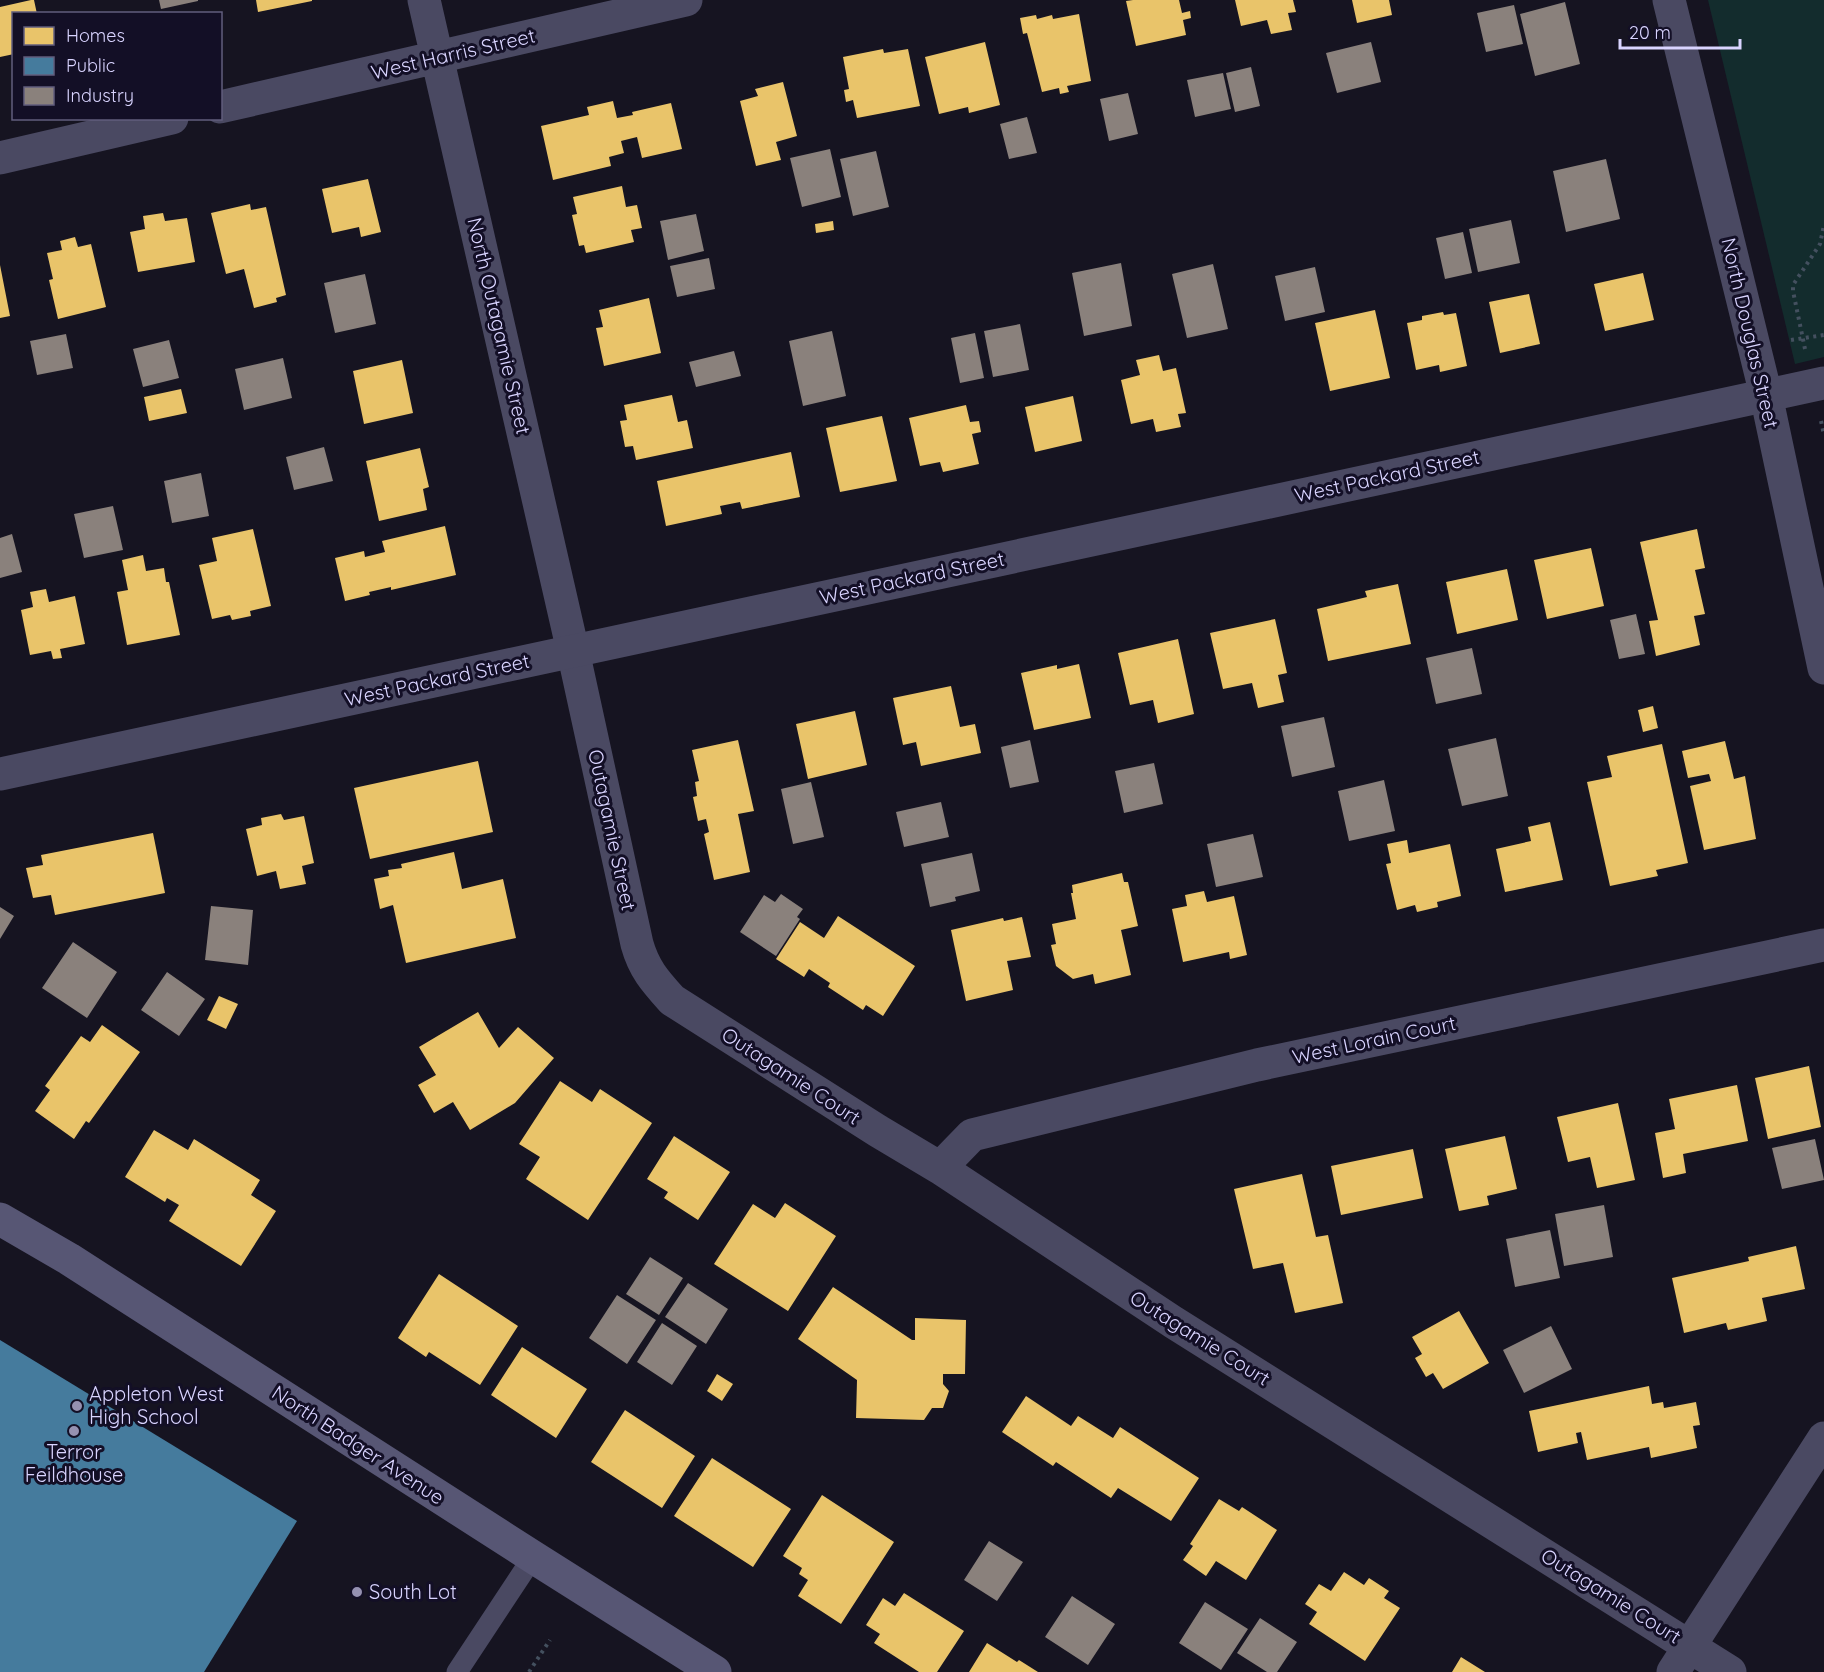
<svg xmlns="http://www.w3.org/2000/svg" width="1824" height="1672" viewBox="0 0 1824 1672" font-family="Quicksand,sans-serif">
	<style>
		.green { fill: #132c2d }
		.homes { fill: #e9c46a }
		.public { fill: #457b9d }
		.industry { fill: #8a817c }
		.lines { fill: none; stroke-linecap: round; stroke-linejoin: round }
		.path { stroke: #44505f; stroke-width: 4; stroke-dasharray: 3 4.5; stroke-linecap: butt }
		.service { stroke: #4a4962; stroke-width: 21 }
		.minor { stroke: #4a4962; stroke-width: 33 }
		.tertiary { stroke: #4a4962; stroke-width: 33 }
		.secondary { stroke: #575674; stroke-width: 33 }
		.poi-dot { fill: #9591b1; stroke: #130f26; stroke-width: 2 }
		.labels { text-anchor: middle; stroke-width: 6; stroke-linejoin: round; paint-order: stroke }
		.street-label { font-size: 20px; fill: #d9d4ff; stroke: #130f26 }
		.poi-label { font-size: 20px; fill: #d9d4ff; stroke: #130f26; text-anchor: start }
	</style>
	<rect width="100%" height="100%" fill="#161421"/>
	<path class="green" d="M1708 0H1824V357L1795 364Z"/>
	<path class="homes" d="M31 0H34L37 14H14V54L0 57V7Z
		M256 0H312V1L258 12Z
		M1133 0H1179L1182 13 1190 11 1191 18 1183 20 1186 35 1136 46 1126 1Z
		M1235 0H1293L1296 12 1288 13 1292 30 1271 34 1267 20 1241 26Z
		M1352 0H1389L1392 15 1357 23Z
		M1079 14 1091 81 1067 86 1069 92 1060 94 1059 88 1042 92 1027 33 1023 34 1020 18 1036 15 1037 19 1052 15 1053 19Z
		M985 42 1000 105 969 113 968 107 939 114 925 57Z
		M883 49 884 53 908 49 920 106 857 118 853 100 846 102 844 90 849 89 843 57Z
		M783 82 797 136 776 142 781 160 756 166 740 101 758 96 755 89Z
		M613 101 617 118 633 115 632 112 671 103 682 149 642 158 637 137 621 141 624 153 609 157 611 166 553 180 541 126 589 115 587 107Z
		M368 179 381 232 361 237 359 227 332 233 322 189Z
		M622 186 626 207 637 205 642 228 631 230 634 242 586 253 584 245 579 246 572 215 577 214 573 197Z
		M250 204 251 210 266 207 286 295 276 298 277 302 254 308 244 269 226 274 211 213Z
		M163 213 165 221 187 218 195 262 138 272 130 232 145 229 143 216Z
		M833 221 834 230 816 233 815 224Z
		M75 237 78 247 91 244 106 307 58 319 49 280 53 279 47 253 62 250 60 241Z
		M0 265 10 316 0 318Z
		M1643 273 1654 320 1605 331 1594 284Z
		M1529 294 1540 344 1500 353 1489 302Z
		M649 298 661 353 604 366 596 328 603 327 599 310Z
		M1375 310 1390 378 1330 391 1315 323Z
		M1443 312 1444 315 1456 313 1467 366 1440 372 1439 365 1416 370 1407 323 1422 320V316Z
		M1159 355 1163 371 1176 368 1186 413 1178 414 1181 427 1156 432 1153 419 1131 424 1121 380 1140 375 1136 360Z
		M402 360 413 413 364 424 353 371Z
		M181 389 187 413 149 421 144 397Z
		M672 395 678 422 687 420 693 448 636 460 633 446 625 447 620 421 627 420 624 405Z
		M1073 396 1082 441 1035 452 1025 407Z
		M966 405 970 422 979 421 981 432 972 434 979 464 943 472 940 462 920 466 909 418Z
		M882 416 897 481 840 492 826 428Z
		M420 448 429 487 423 489 427 510 379 521 366 461Z
		M791 452 800 497 742 509 740 502 720 506 722 514 666 526 657 481Z
		M445 526 456 575 391 590V587L369 592 370 595 345 601 335 558 364 551 365 557 385 552 382 541Z
		M253 529 271 606 250 611 251 616 232 620 230 615 212 619 199 565 217 561 212 538Z
		M1697 529 1705 568 1695 570 1705 614 1694 616 1700 645 1656 656 1649 621 1658 620 1640 542Z
		M1591 548 1604 606 1547 619 1534 560Z
		M143 555 146 571 164 568 166 582H169L180 635 127 645 117 592 128 590 122 560Z
		M1507 569 1518 620 1457 634 1446 582Z
		M1398 584 1411 644 1328 661 1317 609 1367 597 1365 591Z
		M46 589 49 602 75 596 85 644 60 649 62 658 53 659 51 651 30 655 21 610 33 607 30 592Z
		M1275 619 1287 673 1278 675 1284 702 1258 708 1252 683 1223 689 1210 633Z
		M1178 639 1194 714 1158 723 1153 700 1130 705 1118 653Z
		M1079 664 1091 718 1034 730 1021 673 1057 665V669Z
		M951 686 960 727 975 724 981 753 921 766 916 742 903 745 893 698Z
		M1653 706 1658 728 1643 732 1638 710Z
		M855 711 867 765 808 779 796 724Z
		M738 740 754 811 738 814 750 872 714 880 704 834 709 832 706 819 698 821 693 797 697 796 695 782 699 781 692 750Z
		M1725 741 1734 779 1745 776 1756 839 1704 850 1690 786 1711 781 1709 774 1688 778 1682 751Z
		M1662 744 1688 863 1656 870 1658 876 1610 886 1587 782 1612 777 1607 756Z
		M478 761 493 832 370 859 354 788Z
		M281 814 284 820 304 816 314 863 302 866 306 884 280 889 276 871 257 876 246 829 262 825 261 818Z
		M1550 822 1563 880 1505 892 1496 849 1531 841 1528 827Z
		M153 833 165 893 55 915 51 895 33 898 26 868 43 865 41 855Z
		M1407 840 1409 853 1450 844 1461 896 1437 902 1438 907 1417 912 1415 905 1397 910 1386 864 1391 863 1387 844Z
		M454 852 462 889 503 879 516 938 406 963 393 905 380 909 374 879 389 876 388 870 402 868 401 864Z
		M1122 873 1124 882H1128L1138 926 1121 930 1131 975 1095 984 1093 974 1073 979 1056 966 1051 945 1056 944 1052 924 1076 919 1071 893H1073L1072 885Z
		M1204 891 1207 902 1234 896 1247 955 1230 959 1229 952 1183 962 1172 909 1187 906 1185 895Z
		M838 916 915 966 883 1016 866 1005 863 1010 828 987 830 983 809 969 804 977 776 959 800 922 824 938Z
		M1022 917 1031 957 1007 961 1013 990 966 1001 951 930 1003 918 1004 921Z
		M219 996 238 1004 226 1029 207 1020Z
		M478 1012 499 1048 518 1027 554 1058 515 1103 470 1130 453 1102 434 1113 418 1085 436 1075 419 1047Z
		M102 1025 140 1052 89 1123 86 1121 74 1139 35 1111 50 1090 45 1086 81 1036 90 1042Z
		M1809 1066 1821 1127 1768 1139 1755 1078Z
		M560 1081 592 1102 600 1089 652 1123 588 1220 526 1179 540 1157 519 1144Z
		M1737 1085 1748 1141 1683 1154 1686 1173 1663 1178 1655 1133 1675 1129 1669 1099Z
		M1618 1103 1635 1180 1597 1188 1590 1157 1568 1162 1557 1117Z
		M154 1130 188 1150 194 1139 260 1180 251 1195 276 1211 241 1266 169 1221 179 1205 167 1198 165 1202 125 1177Z
		M674 1136 730 1172 698 1220 664 1198 668 1192 647 1179Z
		M1505 1136 1517 1189 1487 1196 1489 1205 1459 1211 1445 1149Z
		M1413 1149 1423 1198 1341 1215 1331 1166Z
		M1302 1174 1316 1237 1328 1235 1343 1303 1295 1313 1283 1263 1253 1269 1234 1189Z
		M785 1203 836 1236 788 1311 714 1264 753 1204 775 1218Z
		M1796 1246 1805 1289 1762 1298 1767 1321 1728 1330 1726 1323 1684 1333 1672 1278 1749 1261 1748 1257Z
		M439 1274 518 1326 480 1385 429 1352 426 1357 398 1338Z
		M833 1287 912 1340H915V1318L966 1320 965 1374H943V1384L949 1391 943 1408H932L924 1420 856 1418 857 1380 798 1339Z
		M1459 1311 1489 1363 1443 1389 1433 1373 1426 1377 1415 1358 1422 1354 1412 1337Z
		M522 1347 587 1389 556 1438 491 1395Z
		M717 1374 733 1384 722 1401 707 1391Z
		M1649 1386 1652 1404 1663 1402 1664 1408 1696 1402 1700 1425 1693 1426 1697 1448 1651 1458 1649 1447 1587 1460 1581 1432 1576 1433 1578 1443 1538 1452 1529 1411Z
		M1026 1396 1071 1426 1078 1416 1113 1438 1120 1427 1199 1478 1171 1521 1118 1488 1111 1498 1056 1462 1053 1466 1002 1432Z
		M625 1410 695 1456 662 1508 591 1462Z
		M712 1458 791 1509 753 1567 674 1516Z
		M822 1495 894 1542 841 1624 798 1596 808 1580 799 1574 802 1568 783 1556Z
		M1219 1499 1239 1511 1242 1507 1277 1530 1246 1580 1216 1561 1206 1576 1183 1560 1193 1546 1190 1544Z
		M1344 1572 1364 1585 1369 1578 1389 1591 1384 1598 1400 1608 1365 1661 1309 1624 1317 1612 1305 1604 1319 1584 1331 1591Z
		M904 1593 964 1631 937 1672H919L874 1643 880 1634 866 1625 883 1598 895 1606Z
		M987 1643 1017 1662 1019 1660 1038 1672H969Z
		M1461 1657 1485 1672H1452Z"/>
	<path class="public" d="M0 1340 297 1521 204 1672H0Z"/>
	<path class="industry" d="M159 0H198V1L161 9Z
		M1565 2 1580 64 1535 76 1520 14Z
		M1514 5 1523 44 1486 52 1477 13Z
		M1371 42 1381 82 1337 93 1326 53Z
		M1251 67 1260 106 1235 112 1226 73Z
		M1223 73 1231 109 1195 117 1187 80Z
		M1128 93 1138 134 1109 141 1100 99Z
		M1027 117 1037 153 1009 159 1000 124Z
		M830 149 841 197 802 207 790 158Z
		M876 151 889 207 853 216 840 159Z
		M1606 159 1620 219 1566 232 1553 171Z
		M696 214 704 251 668 260 660 221Z
		M1511 220 1520 263 1478 272 1469 229Z
		M1463 232 1472 273 1445 279 1436 238Z
		M709 258 715 289 677 297 670 266Z
		M1121 263 1132 326 1084 336 1072 273Z
		M1213 264 1228 329 1187 338 1172 274Z
		M1315 267 1325 312 1285 321 1275 276Z
		M365 274 376 324 335 333 324 283Z
		M1020 324 1029 370 993 377 984 331Z
		M832 331 846 396 803 406 789 341Z
		M975 333 984 378 960 383 951 338Z
		M66 334 73 368 37 375 30 341Z
		M169 340 179 378 143 387 133 349Z
		M734 351 741 376 696 387 689 362Z
		M283 358 292 398 244 410 235 369Z
		M324 447 333 481 294 490 286 457Z
		M201 473 209 516 172 523 164 481Z
		M113 506 123 550 84 558 74 514Z
		M12 534 22 572 0 578V538Z
		M1636 614 1645 654 1619 659 1610 620Z
		M1472 648 1482 694 1436 704 1426 658Z
		M1324 717 1335 767 1292 777 1281 726Z
		M1496 738 1508 796 1462 806 1448 749Z
		M1030 740 1039 782 1010 788 1001 747Z
		M1154 763 1163 804 1124 813 1115 771Z
		M1384 780 1395 831 1349 841 1338 791Z
		M811 782 824 837 793 844 781 789Z
		M941 802 949 837 904 847 896 812Z
		M1253 834 1263 877 1216 887 1207 844Z
		M972 853 980 891 955 897 956 901 930 907 921 864Z
		M781 894 803 909 797 917 800 919 776 956 740 932 764 895 775 902Z
		M211 906 253 910 248 965 205 960Z
		M0 907 14 916 0 939Z
		M73 942 117 972 87 1018 42 988Z
		M167 972 205 999 179 1036 141 1010Z
		M1815 1139 1824 1180 1782 1189 1772 1148Z
		M1604 1205 1613 1257 1564 1266 1555 1214Z
		M1550 1230 1560 1278 1515 1287 1506 1239Z
		M650 1257 683 1278 659 1315 626 1294Z
		M688 1283 728 1309 706 1344 665 1317Z
		M617 1295 656 1320 627 1364 589 1338Z
		M662 1323 697 1346 672 1385 637 1362Z
		M1551 1326 1572 1369 1524 1393 1503 1350Z
		M989 1541 1023 1562 997 1601 964 1580Z
		M1072 1596 1115 1624 1088 1665 1045 1637Z
		M1205 1602 1248 1629 1221 1670 1179 1643Z
		M1260 1618 1297 1642 1277 1672H1267L1237 1653Z"/>
	<g class="lines">
		<path class="path" d="M1791 340 1824 335
			M1805 349 1793 291V285L1820 244 1824 225
			M1821 421 1824 435
			M529 1672 550 1640"/>
		<path class="service" d="M457 1672 533 1557"/>
		<path class="minor" d="M424 0 573 651 637 944C644 969 655 981 672 1000L878 1131 940 1168 1173 1322 1730 1672
			M1669 0 1766 395 1824 668
			M220 107 686 0
			M0 158 172 118
			M940 1168 972 1135 1257 1065 1824 945
			M1673 1672 1824 1438"/>
		<path class="tertiary" d="M0 774 1824 383"/>
		<path class="secondary" d="M0 1219 69 1259 533 1557 715 1672"/>
	</g>
	<g class="poi-dot">
		<circle cx="77" cy="1406" r="6"/>
		<circle cx="74" cy="1431" r="6"/>
		<circle cx="357" cy="1592" r="6"/>
	</g>
	<g class="labels">
		<g class="street-label">
			<text transform="translate(453 54) rotate(-13)" y="7">West Harris Street</text>
			<text transform="translate(499 326) rotate(77)" y="7">North Outagamie Street</text>
			<text transform="translate(1750 333) rotate(77)" y="7">North Douglas Street</text>
			<text transform="translate(1387 476) rotate(-12)" y="7">West Packard Street</text>
			<text transform="translate(912 578) rotate(-12)" y="7">West Packard Street</text>
			<text transform="translate(437 680) rotate(-12)" y="7">West Packard Street</text>
			<text transform="translate(612 830) rotate(78)" y="7">Outagamie Street</text>
			<text transform="translate(1374 1040) rotate(-12)" y="7">West Lorain Court</text>
			<text transform="translate(791 1076) rotate(33)" y="7">Outagamie Court</text>
			<text transform="translate(1200 1338) rotate(32)" y="7">Outagamie Court</text>
			<text transform="translate(358 1445) rotate(33)" y="7">North Badger Avenue</text>
			<text transform="translate(1611 1596) rotate(32)" y="7">Outagamie Court</text>
		</g>
		<g class="poi-label">
			<text x="89" y="1401">Appleton West<tspan x="89" dy="23">High School</tspan></text>
			<text x="74" y="1459" text-anchor="middle">Terror<tspan x="74" dy="23">Feildhouse</tspan></text>
			<text x="369" y="1599">South Lot</text>
		</g>
	</g>
	<rect x="12" y="12" width="210" height="108" fill="#130f26" stroke="#625e7d" stroke-width="1.5"/>
	<rect x="24" y="27" width="30" height="18" fill="#e9c46a" stroke="#625e7d" stroke-width="1.5"/>
	<text x="66" y="42" font-size="18" fill="#d9d4ff">Homes</text>
	<rect x="24" y="57" width="30" height="18" fill="#457b9d" stroke="#625e7d" stroke-width="1.5"/>
	<text x="66" y="72" font-size="18" fill="#d9d4ff">Public</text>
	<rect x="24" y="87" width="30" height="18" fill="#8a817c" stroke="#625e7d" stroke-width="1.5"/>
	<text x="66" y="102" font-size="18" fill="#d9d4ff">Industry</text>
	<path d="M1620 39v9h120v-9" fill="none" stroke="#d9d4ff" stroke-width="3"/>
	<text x="1629" y="39" font-size="18" fill="#d9d4ff" stroke="#130f26" stroke-width="4.5" paint-order="stroke">20 m</text>
</svg>
